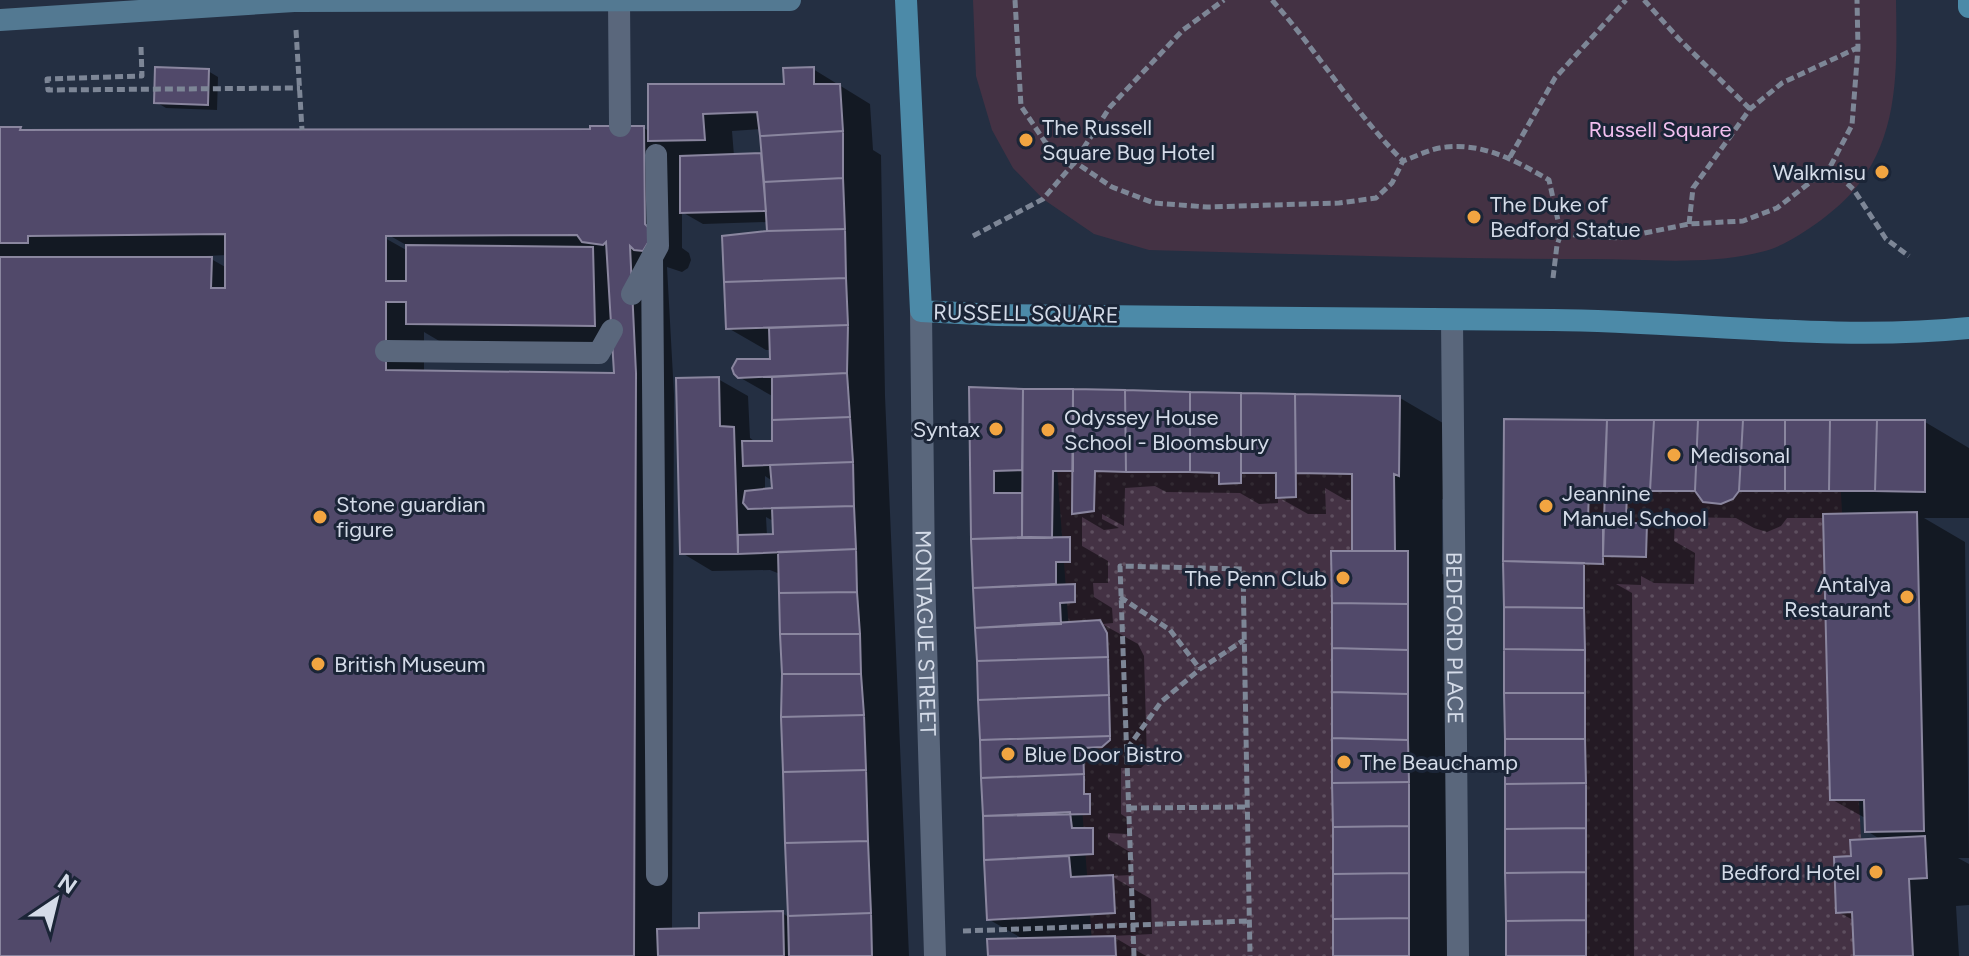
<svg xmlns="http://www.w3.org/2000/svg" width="1969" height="956" viewBox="0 0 1969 956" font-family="Figtree,sans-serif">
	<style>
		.park { fill: #443244 }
		.garden { fill: url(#garden-dots) }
		.shadow { fill: #0007; fill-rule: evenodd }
		.building { fill: #51496a; stroke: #8a869f; stroke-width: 2; fill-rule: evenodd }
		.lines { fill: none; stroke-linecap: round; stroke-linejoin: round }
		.path { stroke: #7d8696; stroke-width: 5; stroke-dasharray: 8 4; stroke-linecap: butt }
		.service { stroke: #5a677c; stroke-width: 22 }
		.tertiary { stroke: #5a677c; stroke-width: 22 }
		.secondary { stroke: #537992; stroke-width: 22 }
		.primary { stroke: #4c8aa8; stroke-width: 22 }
		.poi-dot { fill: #f2a541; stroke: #1b2537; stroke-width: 3 }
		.labels { text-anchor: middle; stroke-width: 6; stroke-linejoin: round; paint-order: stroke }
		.poi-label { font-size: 22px; fill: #d4dbe8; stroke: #1b2537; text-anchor: start }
		.park-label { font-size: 22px; fill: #f1bfef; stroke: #1b2537 }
		.street-label { font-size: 22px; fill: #d4dbe8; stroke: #1b2537 }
	</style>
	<defs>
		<pattern id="garden-dots" width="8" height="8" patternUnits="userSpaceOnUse" patternTransform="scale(2)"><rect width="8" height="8" fill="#443244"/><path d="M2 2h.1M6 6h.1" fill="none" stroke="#5e4f5f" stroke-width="1.8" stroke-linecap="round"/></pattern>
	</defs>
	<rect width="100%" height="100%" fill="#242f42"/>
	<path class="park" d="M973 0H1896C1897 67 1900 136 1854 190 1837 211 1792 244 1765 251 1710 266 1647 259 1590 259 1443 259 1296 254 1149 250L1094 234 1043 199 1013 168 992 130 976 76Z"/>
	<path class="garden" d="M1055 441 1363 445 1364 956H1093Z
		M1582 461 1840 477 1868 956H1557Z"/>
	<path class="shadow" d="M813 69 870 104 873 150 881 155 885 396 909 956H0V129H20L26 132 592 131 644 128 650 132 786 86ZM761 129 764 156H734L732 131ZM682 212 703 224 768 222 769 233 728 328 766 350H772V361L739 377 774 397V442L757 443 750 438 748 396 718 379 682 553 712 571 770 570 780 574 790 918 782 913 701 930 672 931 674 395 667 267 682 272 688 268 691 260 689 253 682 248ZM378 229 408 246V251L376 233ZM227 255V268L206 256ZM424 332 446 345 615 347 616 375 424 373ZM765 476 774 482 775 490 765 491ZM766 517 775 522 776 536H767Z
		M208 71 218 77 217 110 166 108 156 102Z
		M971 389 1400 398 1448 426 1447 501 1442 499V574L1456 581 1457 956H1335L1354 553V500H1346L1325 488 1326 514H1308L1278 497V503L1259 504 1240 493 1166 492 1155 486 1125 488 1124 526 1102 514V519L1119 528 1104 530 1082 517V546L1108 561V583H1093L1094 597 1112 608 1113 623 1102 624 1138 644 1144 656 1147 762 1141 768H1121V814L1127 818V834L1108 833V839L1130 852 1131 875 1111 876 1151 899 1152 934 1112 936 1146 956H989L1025 940 988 919 973 537Z
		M1506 421 1925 422 1969 448V518H1924L1965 542 1969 858H1958L1969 864V905L1956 906 1959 956H1856L1855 921 1838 912 1853 858 1883 841 1867 831V819L1831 799 1825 518H1787L1781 526 1767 532 1754 528 1736 518 1675 517 1674 541 1695 553 1694 584 1654 583 1641 576V585L1616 584 1632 593 1634 956H1508Z"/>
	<path class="building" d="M155 67 209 69 208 105 154 103Z
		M814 67V84H840L843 131 760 136 757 112 703 114 705 140 648 141V84H784L783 68Z
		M590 126H644L645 224 654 233 643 251 634 250 630 246 636 373 634 956H0V257H212L211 288H225V234L28 236V243H0V127H21L20 130 590 129ZM577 235 582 242 603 245 606 242 614 373 386 370V302H406V324L595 326 593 247 406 245V281H386V236Z
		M843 131V178L764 182 760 136Z
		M761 153 766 211 680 213V156Z
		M843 178 845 229 767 231 764 182Z
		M845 229 846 278 724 282 722 236 767 231Z
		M846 278 848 325 726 329 724 282Z
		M848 325 847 373 738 378 734 374 732 368 737 359H770L769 328Z
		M847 373 850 417 772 420V377Z
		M719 377 720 426 734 427 738 554H680L676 378Z
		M969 387 1023 389 1022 470 994 471V493H1022V537L971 539Z
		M1023 389H1073V471H1053L1052 538 1022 537Z
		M1073 389 1125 390 1126 472 1095 471 1094 511 1072 514Z
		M1125 390 1190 392V472H1126Z
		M1190 392 1241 393V483L1219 484V473L1190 472Z
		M1241 393 1295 394 1296 497 1276 498V473H1241Z
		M1295 394 1400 396 1399 476 1394 474 1395 551H1352V474L1296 473Z
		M850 417 853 462 743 466 742 441H772V420Z
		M1504 419 1607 420 1604 491 1589 490 1588 520 1603 524V564L1503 561Z
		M1607 420H1654L1650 491 1627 490 1626 523H1647L1646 557 1603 556Z
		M1654 420H1698L1695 491H1650Z
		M1698 420H1743L1739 491 1733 499 1721 504 1703 502 1695 491Z
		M1743 420H1785V491H1739Z
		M1785 420H1830L1829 491H1785Z
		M1830 420H1877L1875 491H1829Z
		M1877 420H1925V492L1875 491Z
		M853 462 854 506 748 509 743 503 745 491 772 488 770 465Z
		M854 506 856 549 738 554V535L773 534 772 508Z
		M1917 512 1924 831 1865 832 1864 800H1830L1823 514Z
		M1070 537V562H1056V584L973 588 971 539Z
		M856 549 857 592 779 593 778 552Z
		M1331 551H1408V604L1332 603Z
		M1503 561 1584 563V608L1504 607Z
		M1075 584V602L1060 603 1061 624 975 628 973 588Z
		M857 592 860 634H780L779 593Z
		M1332 603 1408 604V650L1332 648Z
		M1504 607 1584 608 1585 650 1504 649Z
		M1100 620 1107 633 1108 657 977 661 975 628Z
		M780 634H860L861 674H782Z
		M1332 648 1408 650V694L1332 692Z
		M1504 649 1585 650V693H1504Z
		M1108 657 1109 695 978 700 977 661Z
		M782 674H861L864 715 781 717Z
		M1332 692 1408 694V740L1332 738Z
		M1504 693H1585V739H1505Z
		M1109 695 1110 736 980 740 978 700Z
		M864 715 866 770 783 772 781 717Z
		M1110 736V740L1102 747 1083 748 1084 774 981 778 980 740Z
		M1332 738 1408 740 1409 782 1332 783Z
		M1505 739H1585L1586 783 1505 784Z
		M866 770 868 841 785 843 783 772Z
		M1084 774V794H1090V814L983 816 981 778Z
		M1409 782V826L1333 827 1332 783Z
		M1586 783V828L1505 829V784Z
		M1070 812 1072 828H1093V854L984 860 983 816Z
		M1409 826V873L1333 874V827Z
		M1586 828V872L1505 873V829Z
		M1925 836 1927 878 1909 879 1913 956H1854L1852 912 1836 913 1834 857 1851 856 1850 840Z
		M868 841 871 913 788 916 785 843Z
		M1069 856 1071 877 1113 875 1115 913 987 920 984 860Z
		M1586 872V920L1506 921 1505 873Z
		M1409 873V918L1333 919V874Z
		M783 911 784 956H658L657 929 699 928V913Z
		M871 913 872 956H789L788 916Z
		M1409 918V956H1333V919Z
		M1586 920V956H1506V921Z
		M1115 936 1116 956H988L987 939Z"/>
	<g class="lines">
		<path class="path" d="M1015 0 1021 106 1045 142 1112 187 1154 203 1207 207 1339 203 1376 198 1392 183 1403 161C1417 156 1432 148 1446 147 1485 143 1518 162 1549 180L1561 234 1557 245 1553 278
			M1272 0C1318 52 1354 112 1403 161
			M1644 0 1679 39 1750 109
			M296 30 302 130
			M141 47 142 76 47 79 48 90 300 88
			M1510 157 1555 78 1626 0
			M1830 167 1854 190 1886 239 1909 256
			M1689 224 1693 188 1750 109 1782 83 1857 48
			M1561 234 1620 238 1689 224 1743 221 1777 208 1830 167 1852 125 1858 48 1857 0
			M973 236 1043 199 1074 163 1110 107 1183 30 1224 0
			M1120 597 1170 630 1200 669
			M1127 749 1161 702 1200 669 1244 640
			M1129 808 1247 807
			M963 931 1249 921
			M1134 956 1120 566 1243 569 1250 956"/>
		<path class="service" d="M619 0 620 126
			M652 257 657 875
			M632 294 658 246 656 155
			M386 351 599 353 612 330"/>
		<g class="tertiary">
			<path id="s1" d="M921 311 924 575 935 956"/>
			<path id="s2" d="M1452 320 1458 956"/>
		</g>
		<path class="secondary" d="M0 20 294 1 790 0"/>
		<path class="primary" d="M906 0 921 311 997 315C1182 316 1368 320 1553 320 1691 321 1831 342 1969 328
			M1969 0V7"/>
	</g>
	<g class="poi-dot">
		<circle cx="1026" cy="140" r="8"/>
		<circle cx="1882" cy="172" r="8"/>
		<circle cx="1474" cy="217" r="8"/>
		<circle cx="996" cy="429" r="8"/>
		<circle cx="1048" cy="430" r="8"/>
		<circle cx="1674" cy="455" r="8"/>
		<circle cx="1546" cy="506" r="8"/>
		<circle cx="320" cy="517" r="8"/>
		<circle cx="1343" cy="578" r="8"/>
		<circle cx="1907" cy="597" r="8"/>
		<circle cx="318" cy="664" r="8"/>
		<circle cx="1008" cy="754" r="8"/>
		<circle cx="1344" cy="762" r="8"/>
		<circle cx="1876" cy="872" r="8"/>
	</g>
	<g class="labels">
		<g class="poi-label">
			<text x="1042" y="135">The Russell<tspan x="1042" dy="25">Square Bug Hotel</tspan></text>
			<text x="1866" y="180" text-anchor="end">Walkmisu</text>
			<text x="1490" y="212">The Duke of<tspan x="1490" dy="25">Bedford Statue</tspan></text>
			<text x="1064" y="425">Odyssey House<tspan x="1064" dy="25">School - Bloomsbury</tspan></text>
			<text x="980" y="437" text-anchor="end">Syntax</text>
			<text x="1690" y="463">Medisonal</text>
			<text x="1562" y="501">Jeannine<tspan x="1562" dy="25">Manuel School</tspan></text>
			<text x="336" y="512">Stone guardian<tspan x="336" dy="25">figure</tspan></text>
			<text x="1327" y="586" text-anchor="end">The Penn Club</text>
			<text x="1891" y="592" text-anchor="end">Antalya<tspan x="1891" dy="25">Restaurant</tspan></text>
			<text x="334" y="672">British Museum</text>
			<text x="1024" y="762">Blue Door Bistro</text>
			<text x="1360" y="770">The Beauchamp</text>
			<text x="1860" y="880" text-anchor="end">Bedford Hotel</text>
		</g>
		<g class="park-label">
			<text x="1660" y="137">Russell Square</text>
		</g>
		<g class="street-label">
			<text transform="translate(1026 313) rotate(1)" y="8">RUSSELL SQUARE</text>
			<text dy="8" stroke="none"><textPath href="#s1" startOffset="322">MONTAGUE STREET</textPath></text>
			<text dy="8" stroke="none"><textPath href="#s2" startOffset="318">BEDFORD PLACE</textPath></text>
		</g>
	</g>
	<g transform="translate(56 900) rotate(35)" stroke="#1b2537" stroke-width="6" paint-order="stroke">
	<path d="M0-6L14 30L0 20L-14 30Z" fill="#d4dbe8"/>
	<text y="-12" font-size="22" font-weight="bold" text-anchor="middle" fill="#d4dbe8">N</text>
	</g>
</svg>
